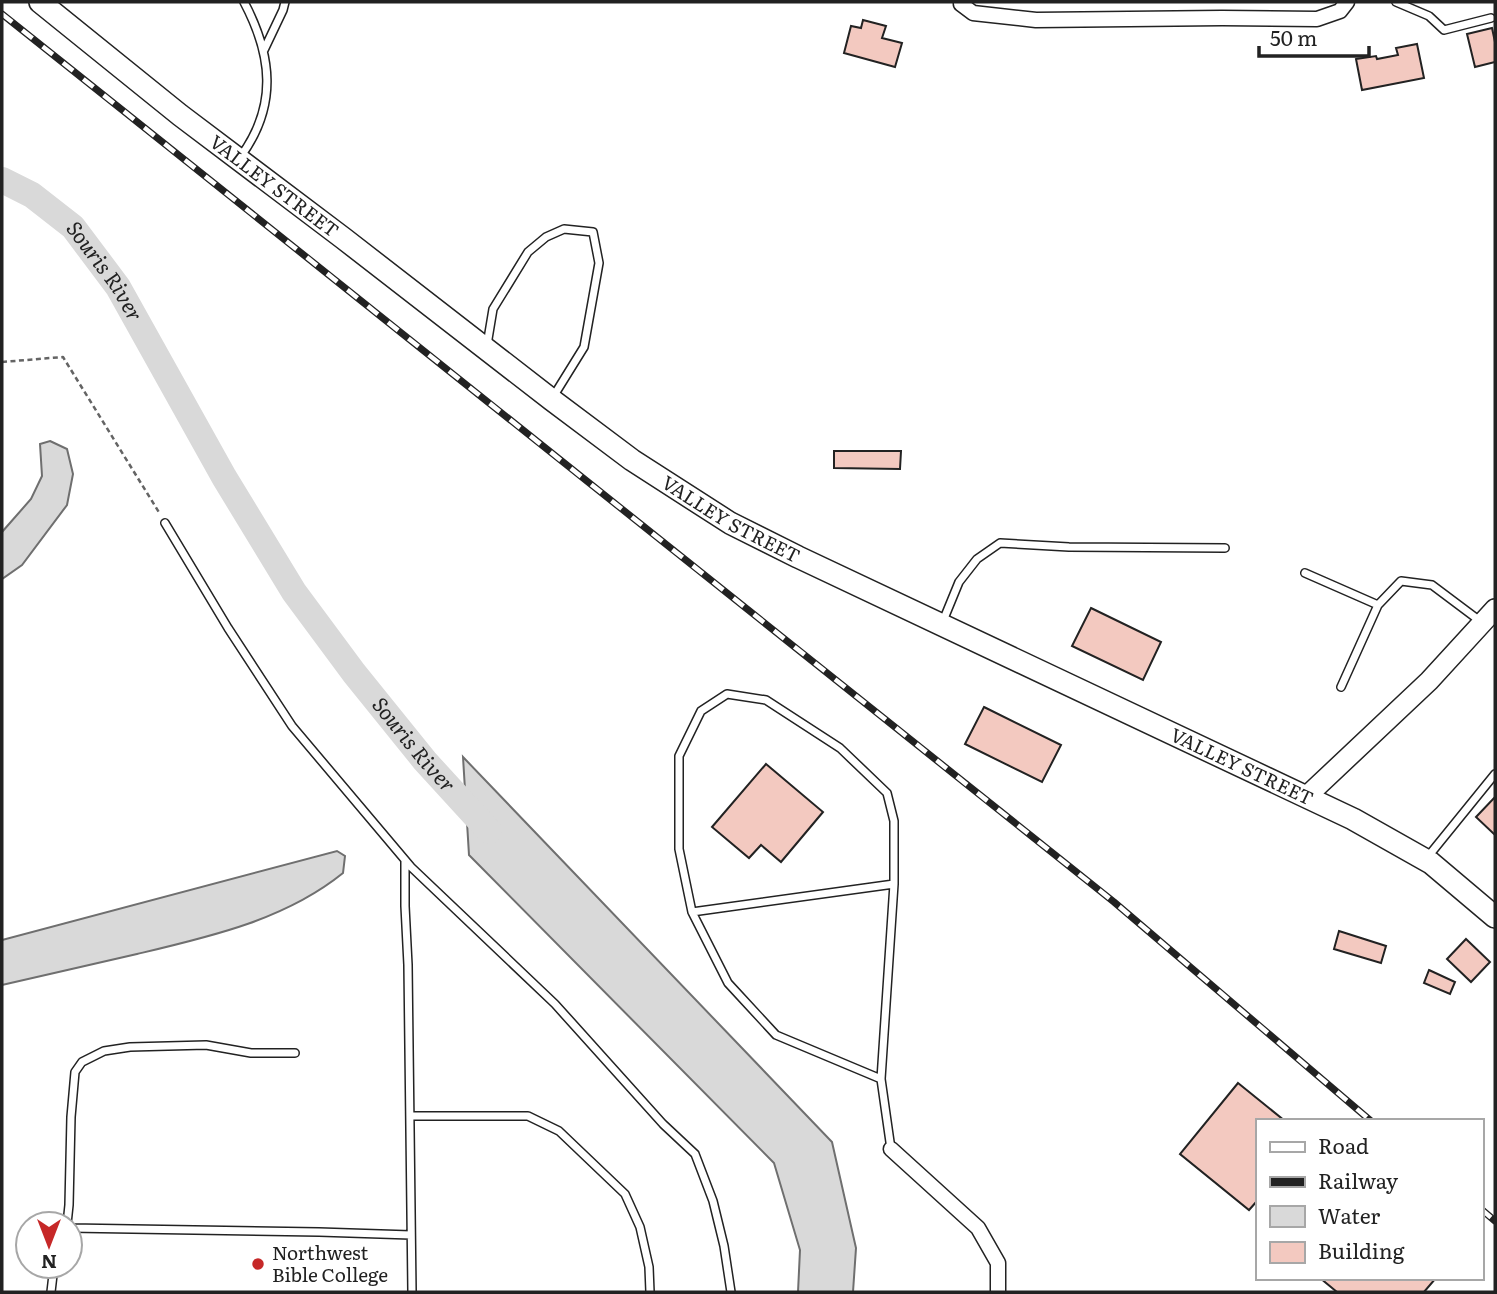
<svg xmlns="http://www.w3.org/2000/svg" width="1497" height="1294" viewBox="0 0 1497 1294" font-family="Literata,serif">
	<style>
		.water { fill: #d9d9d9; stroke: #6f6f6f; stroke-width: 2 }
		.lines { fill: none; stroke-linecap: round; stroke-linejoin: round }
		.river { stroke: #d9d9d9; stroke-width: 26 }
		.building { fill: #f3c9c0; stroke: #222; stroke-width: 2 }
		.lane-casing { stroke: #222; stroke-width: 10 }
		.street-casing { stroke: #222; stroke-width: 17 }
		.secondary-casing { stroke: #222; stroke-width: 22 }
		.primary-casing { stroke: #222; stroke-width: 24 }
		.path { stroke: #646464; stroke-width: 2.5; stroke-dasharray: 5 3.5; stroke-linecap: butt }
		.lane { stroke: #fff; stroke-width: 7 }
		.street { stroke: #fff; stroke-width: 14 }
		.secondary { stroke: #fff; stroke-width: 19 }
		.primary { stroke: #fff; stroke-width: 21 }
		.rail-casing { stroke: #222; stroke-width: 7 }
		.rail { stroke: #fff; stroke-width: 4.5; stroke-dasharray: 13; stroke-linecap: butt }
		.poi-dot { fill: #c62828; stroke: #fff; stroke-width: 2.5 }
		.labels { text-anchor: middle; stroke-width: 5; stroke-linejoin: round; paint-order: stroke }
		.street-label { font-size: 19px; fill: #222; stroke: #fff }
		.poi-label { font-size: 19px; fill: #222; stroke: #fff; text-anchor: start }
		.water-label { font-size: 21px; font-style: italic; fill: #222; stroke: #fff }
	</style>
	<rect width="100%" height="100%" fill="#fff"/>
	<path class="water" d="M50 441 67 449 73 474 67 505 22 565 2 579V532L31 499 42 476 40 444Z
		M463 757 832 1142 856 1248 853 1292H798L800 1250 774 1163 469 855Z
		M337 851 345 856 343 873C285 920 209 937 137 954 92 964 47 975 2 985V940Z"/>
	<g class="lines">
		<path class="river" id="s1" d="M2 180 32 195 73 227 118 287 224 477 294 592 354 673 425 761 489 831"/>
	</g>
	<path class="building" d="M863 20 886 26 882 38 902 43 895 67 844 53 851 26 861 28Z
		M1492 28 1495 42V62L1475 67 1467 34Z
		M1417 44 1424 78 1362 90 1356 59 1376 56 1377 59 1398 55 1396 48Z
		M834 451H901L900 469 834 468Z
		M1091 608 1161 642 1143 680 1072 646Z
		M984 707 1061 745 1042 782 965 744Z
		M766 764 823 812 781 862 761 845 749 858 712 827Z
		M1495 797V835L1476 817Z
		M1339 931 1386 946 1381 963 1334 949Z
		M1466 939 1490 962 1471 982 1447 959Z
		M1429 970 1455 982 1450 994 1424 983Z
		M1238 1083 1285 1121H1257V1201L1249 1210 1180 1154Z
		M1320 1278H1436L1424 1292H1337Z"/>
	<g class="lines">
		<defs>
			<path id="lane" d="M1396 2 1429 16 1444 30 1491 18
				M264 50 283 10 285 2
				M241 156C278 105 272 55 244 2
				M487 345 493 309 528 252 546 237 564 229 593 232 599 263 584 347 553 397
				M165 523 228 628 292 726 411 867 555 1004 663 1124 695 1154 713 1201 724 1246 731 1292
				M1305 573 1378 605
				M943 621 959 582 977 559 1000 543 1069 547 1225 548
				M1341 687 1378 605 1401 581 1432 585 1480 621
				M1426 859 1495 774
				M405 860V906L408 965 412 1292
				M692 912 894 884
				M881 1079 776 1035 728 983 692 912 679 849V756L701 711 727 694 766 700 840 748 887 793 894 821V884L881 1079 891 1149
				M410 1116H528L559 1131 625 1194 640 1227 649 1267 650 1292
				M67 1224 69 1205 71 1117 75 1072 82 1062 104 1051 130 1047 206 1045 251 1053H295
				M70 1228 319 1232 411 1235
				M51 1292 54 1266"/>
			<path id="street" d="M961 2V4L973 13 1036 20 1222 18 1317 19 1340 11 1347 2
				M891 1149 978 1228 998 1263V1292"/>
			<path id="secondary" d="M1307 796 1429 681 1495 609"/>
			<g id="primary">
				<path id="s2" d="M40 2 180 115 343 238 552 400 632 460 730 523 798 557 1353 819 1431 863 1495 917"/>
			</g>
		</defs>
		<use href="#lane" class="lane-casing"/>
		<use href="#street" class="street-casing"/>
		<use href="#secondary" class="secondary-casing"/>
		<use href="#primary" class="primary-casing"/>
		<path class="path" d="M2 362 63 357 160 514"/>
		<use href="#lane" class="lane"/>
		<use href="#street" class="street"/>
		<use href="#secondary" class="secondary"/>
		<use href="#primary" class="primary"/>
		<defs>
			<path id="rail" d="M2 14 1114 902 1371 1121
				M1481 1209 1495 1221"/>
		</defs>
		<use href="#rail" class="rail-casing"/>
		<use href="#rail" class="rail"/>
	</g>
	<circle class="poi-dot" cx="258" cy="1264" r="7"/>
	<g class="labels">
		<g class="street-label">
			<text dy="7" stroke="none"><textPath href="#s2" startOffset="298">VALLEY STREET</textPath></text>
			<text dy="7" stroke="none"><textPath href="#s2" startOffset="864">VALLEY STREET</textPath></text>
			<text dy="7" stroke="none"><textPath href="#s2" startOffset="1432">VALLEY STREET</textPath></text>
		</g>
		<g class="poi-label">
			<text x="272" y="1260">Northwest<tspan x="272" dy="22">Bible College</tspan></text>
		</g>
		<g class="water-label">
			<text dy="7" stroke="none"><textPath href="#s1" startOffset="140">Souris River</textPath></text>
			<text dy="7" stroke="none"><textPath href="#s1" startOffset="707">Souris River</textPath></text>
		</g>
	</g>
	<rect width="1497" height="1294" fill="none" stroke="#222222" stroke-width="7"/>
	<rect x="1256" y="1119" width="228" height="161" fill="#ffffff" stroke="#a7a7a7" stroke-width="2"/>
	<rect x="1270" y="1142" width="35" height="10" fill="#ffffff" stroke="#a7a7a7" stroke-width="2"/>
	<text x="1318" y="1154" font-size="21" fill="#222222">Road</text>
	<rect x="1270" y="1177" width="35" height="10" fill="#222222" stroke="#a7a7a7" stroke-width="2"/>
	<text x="1318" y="1189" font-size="21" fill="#222222">Railway</text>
	<rect x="1270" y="1206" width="35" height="21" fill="#d9d9d9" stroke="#a7a7a7" stroke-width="2"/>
	<text x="1318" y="1224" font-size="21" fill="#222222">Water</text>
	<rect x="1270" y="1242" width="35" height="21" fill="#f3c9c0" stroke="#a7a7a7" stroke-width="2"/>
	<text x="1318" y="1259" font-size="21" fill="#222222">Building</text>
	<g transform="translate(49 1245) rotate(180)"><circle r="33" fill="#ffffff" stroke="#a7a7a7" stroke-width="2"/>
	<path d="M0-5L12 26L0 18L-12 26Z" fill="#c62828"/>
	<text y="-10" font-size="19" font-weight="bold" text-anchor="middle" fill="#222222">N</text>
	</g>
	<path d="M1259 46v10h110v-10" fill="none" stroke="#222222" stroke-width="3.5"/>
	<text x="1270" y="46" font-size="21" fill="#222222" stroke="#ffffff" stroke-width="5" paint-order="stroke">50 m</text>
</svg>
